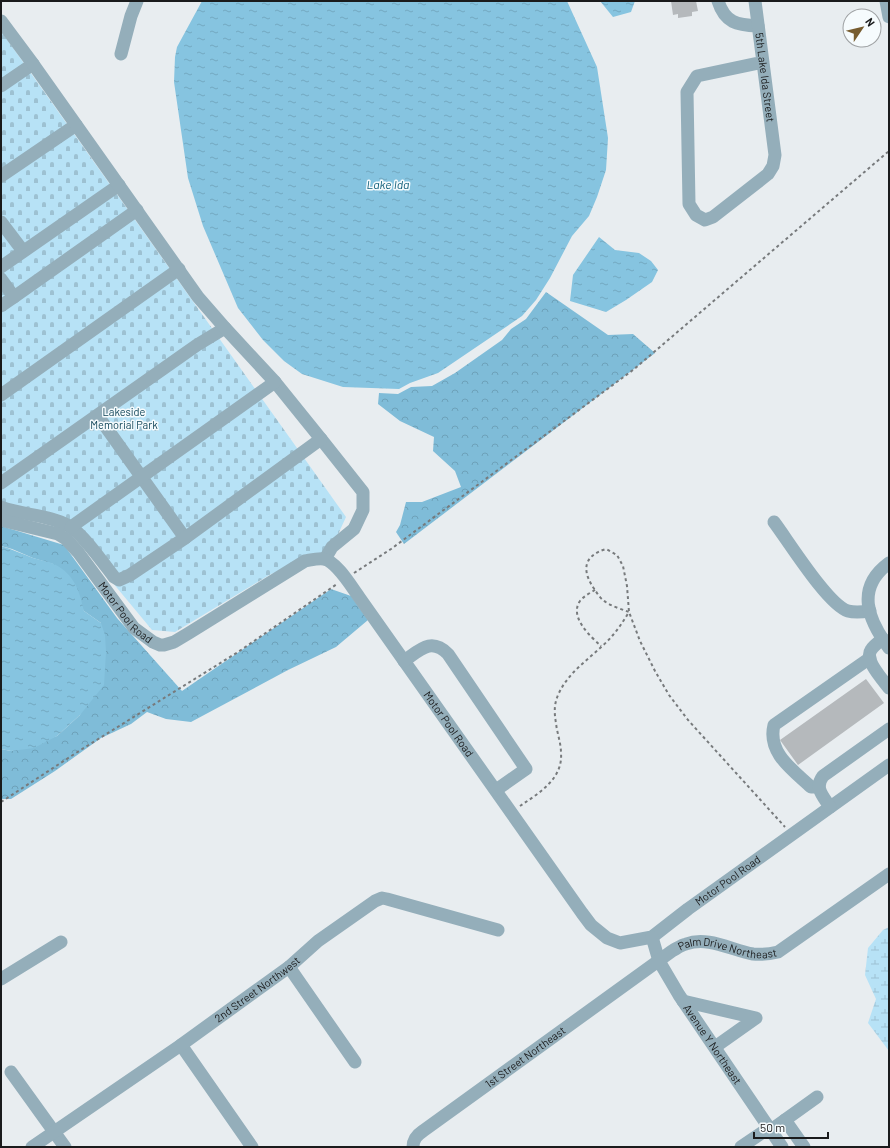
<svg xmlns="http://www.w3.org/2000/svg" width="890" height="1148" viewBox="0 0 890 1148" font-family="Barlow,sans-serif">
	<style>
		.forest { fill: url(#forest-crowns) }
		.wetland { fill: url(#wetland-marsh) }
		.cemetery { fill: url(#cemetery-stones) }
		.water { fill: url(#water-ripples) }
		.building { fill: #b5b9bc }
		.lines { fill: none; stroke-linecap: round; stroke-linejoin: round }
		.path { stroke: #777a7c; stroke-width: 2; stroke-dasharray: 3 3; stroke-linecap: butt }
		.minor { stroke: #94aeba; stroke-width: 13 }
		.labels { text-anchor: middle; stroke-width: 3; stroke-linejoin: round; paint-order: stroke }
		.street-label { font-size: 11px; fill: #1a1b1c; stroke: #f6fbfd }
		.park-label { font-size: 11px; fill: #093f53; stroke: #f6fbfd }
		.water-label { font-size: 12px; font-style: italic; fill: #0d5d79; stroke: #f6fbfd }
	</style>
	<defs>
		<pattern id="forest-crowns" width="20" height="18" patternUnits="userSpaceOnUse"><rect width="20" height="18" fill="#7fbcd8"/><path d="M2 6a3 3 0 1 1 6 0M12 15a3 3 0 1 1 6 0" fill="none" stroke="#6da1b9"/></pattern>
		<pattern id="wetland-marsh" width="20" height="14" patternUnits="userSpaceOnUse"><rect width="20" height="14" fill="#b7e2f6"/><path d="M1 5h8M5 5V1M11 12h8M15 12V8" fill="none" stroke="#9dc1d2"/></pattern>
		<pattern id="cemetery-stones" width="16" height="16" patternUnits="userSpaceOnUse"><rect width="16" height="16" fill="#b7e2f6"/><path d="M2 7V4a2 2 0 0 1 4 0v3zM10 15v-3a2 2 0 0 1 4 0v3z" fill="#9dc1d2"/></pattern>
		<pattern id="water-ripples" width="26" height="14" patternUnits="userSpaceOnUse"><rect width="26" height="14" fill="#86c4e0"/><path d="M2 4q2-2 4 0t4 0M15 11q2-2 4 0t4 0" fill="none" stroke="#73a8c0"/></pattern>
	</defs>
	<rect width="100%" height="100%" fill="#e8edf0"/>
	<path class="forest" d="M546 292 608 335 633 334 655 353 404 544 396 532 400 525 406 502H422L461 487 455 471 433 451 434 437 400 421 378 404 379 393 398 394 411 387 432 386 455 373 502 340 511 329 526 319Z
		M1 526 64 545 117 618 182 691 331 589 351 596 368 620 336 647 288 670 191 722 166 719 147 712 131 724 101 738 55 771 11 799H1V749L11 751 57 736 80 715 101 623 84 611 53 564 33 558 12 549 1 546Z"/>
	<path class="wetland" d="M889 927V1051L868 1023 876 999 865 975 868 948 883 930Z"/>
	<path class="cemetery" d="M1 31 346 517 330 552 271 574 175 632 152 630 68 529 1 513Z"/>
	<path class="water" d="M202 1H567L597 67 608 138 606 170 597 197 589 216 572 236 550 278 536 300 522 316 438 373 410 383 399 389 343 387 302 374 284 361 263 340 238 308 203 226 188 178 174 82 175 57 177 47Z
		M600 1H635L631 12 613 17Z
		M599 237 615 250 639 253 651 261 658 270 652 282 626 300 606 312 570 301 573 275Z
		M1 546C12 549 22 554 33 558 39 560 47 561 54 564 75 575 79 590 84 611L101 623 105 635 106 652 104 685 80 715 57 736 34 748 11 751 1 749Z"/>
	<path class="building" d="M671 1H696L698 11 692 12V16L678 18V14L673 15Z
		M866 679 884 703 798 765 780 740Z"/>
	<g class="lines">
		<path class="path" d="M354 573 391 549 633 370 889 151
			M595 590C590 593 584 596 580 601 569 617 590 636 601 646
			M1 802 79 751 238 652 337 584
			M520 806C539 793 563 779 561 753 561 743 557 733 556 723 554 712 554 703 559 693 570 669 596 655 613 635 619 628 624 620 629 612 621 609 610 606 603 600 600 598 597 593 595 590 582 572 582 556 606 549L617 555 623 566 627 586 629 612 640 641 655 671 669 695 688 720 785 827"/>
		<g class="minor">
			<path d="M718 1C725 23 737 25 758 26"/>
			<path id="s1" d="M755 1 775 155 773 166 768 174 713 217 705 220 696 215 689 204 687 92 697 76 763 62"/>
			<path d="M886 1 889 17"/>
			<path d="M1 21 33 64 1 86"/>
			<path d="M121 54 131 16 137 1"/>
			<path d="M1 176 76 125"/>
			<path d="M1 222 23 251"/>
			<path d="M1 267 119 185"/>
			<path d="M1 279 14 297 1 306"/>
			<path d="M14 297 137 210"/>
			<path d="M1 395 179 269"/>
			<path d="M98 416 185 538"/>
			<path d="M321 439 363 492V510L354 529 332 547 325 559"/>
			<path d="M1 483 197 345 225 328"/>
			<path d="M1 507C22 515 50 515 69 526 83 534 104 564 114 577L119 580 130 575 185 538 321 439 275 382 225 328 198 297 33 64"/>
			<path id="s2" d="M1 520 58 534 66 539 78 552 134 628 153 642 160 645H164L174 642 189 633 305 561C311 560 318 558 324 559 337 562 351 586 359 597L582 913 591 925 607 938 620 943 652 937 688 909 889 765"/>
			<path d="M774 522C789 542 828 605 848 611 855 613 863 612 870 611"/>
			<path d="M71 527 275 382"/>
			<path d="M889 563C855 588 868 620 889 648"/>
			<path d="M883 639C879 642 874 645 871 650 864 660 883 680 889 688"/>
			<path d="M404 661C420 650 431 637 448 654L526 769 496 790"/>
			<path d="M819 787H811C793 770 767 753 774 725L870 658"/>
			<path d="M830 807C823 796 814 788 823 776L889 729"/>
			<path id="s3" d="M652 937 659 961 679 995 782 1147"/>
			<path d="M289 967 355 1062"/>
			<path d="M1 979 61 942"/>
			<path d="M683 1001 756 1018 715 1047"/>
			<path d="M181 1045 252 1147"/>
			<path d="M11 1072 65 1147"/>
			<path d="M785 1120 804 1147"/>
			<path d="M771 1130 817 1097"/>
			<path id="s4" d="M32 1147 181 1045 257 990 289 967 318 941 375 901 382 898 387 899 498 930"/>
			<path id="s5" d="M413 1147C413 1139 417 1135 423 1131L672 951C676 949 681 945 686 944 708 936 731 950 753 954 761 955 769 954 778 952L889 874"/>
			<path d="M741 1147 769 1128"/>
		</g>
	</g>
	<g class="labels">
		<g class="street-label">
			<text dy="4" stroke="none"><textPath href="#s1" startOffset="77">5th Lake Ida Street</textPath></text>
			<text dy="4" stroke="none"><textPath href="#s2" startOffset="163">Motor Pool Road</textPath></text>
			<text dy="4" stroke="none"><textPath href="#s2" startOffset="607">Motor Pool Road</textPath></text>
			<text dy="4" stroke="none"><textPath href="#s2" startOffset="1015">Motor Pool Road</textPath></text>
			<text dy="4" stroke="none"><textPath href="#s5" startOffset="385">Palm Drive Northeast</textPath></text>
			<text dy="4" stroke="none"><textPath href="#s4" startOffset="275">2nd Street Northwest</textPath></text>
			<text dy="4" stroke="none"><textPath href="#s3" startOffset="124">Avenue Y Northeast</textPath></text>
			<text dy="4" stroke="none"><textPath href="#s5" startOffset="146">1st Street Northeast</textPath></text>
		</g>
		<g class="park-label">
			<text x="124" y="416">Lakeside<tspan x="124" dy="13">Memorial Park</tspan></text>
		</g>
		<g class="water-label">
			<text x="388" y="189">Lake Ida</text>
		</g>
	</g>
	<rect width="890" height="1148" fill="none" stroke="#1a1b1c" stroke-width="4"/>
	<g transform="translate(862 28) rotate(55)"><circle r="19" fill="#f6fbfd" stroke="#9ea1a3"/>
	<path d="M0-3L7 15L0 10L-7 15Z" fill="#775c2f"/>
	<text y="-6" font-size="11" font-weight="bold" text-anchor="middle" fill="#1a1b1c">N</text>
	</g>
	<path d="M754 1132v6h74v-6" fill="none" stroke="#1a1b1c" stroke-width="2"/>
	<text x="760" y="1132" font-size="12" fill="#1a1b1c" stroke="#f6fbfd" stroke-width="3" paint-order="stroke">50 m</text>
</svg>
